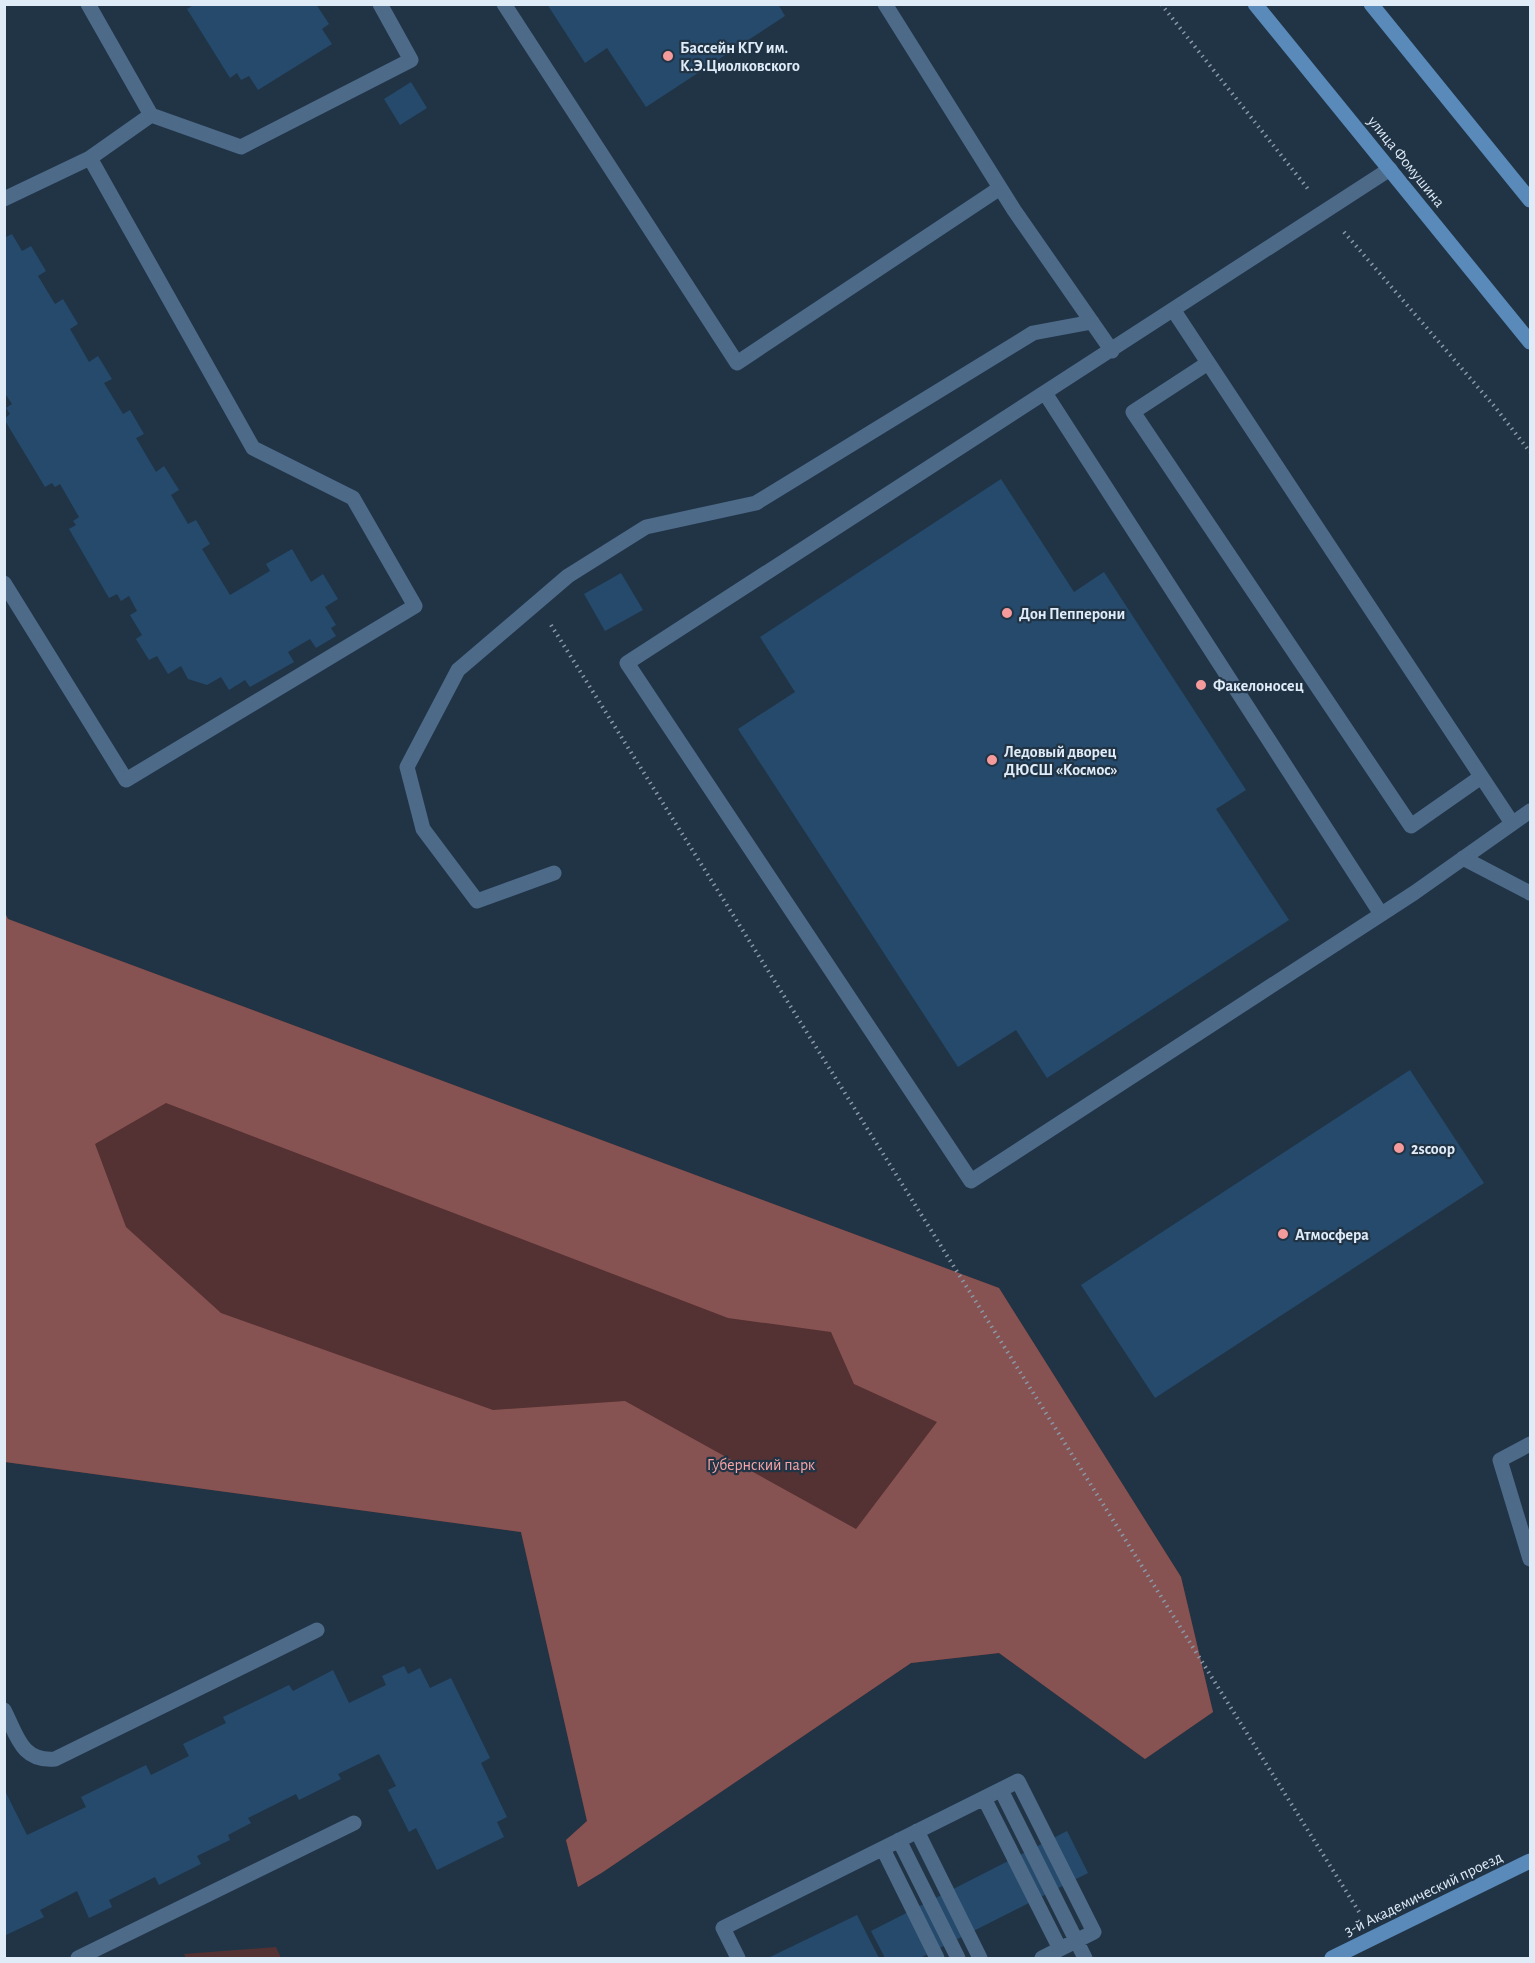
<svg xmlns="http://www.w3.org/2000/svg" width="1535" height="1963" viewBox="0 0 1535 1963" font-family="'Alegreya Sans',sans-serif">
	<style>
		.green { fill: #543132 }
		.forest { fill: #875252; fill-rule: evenodd }
		.building { fill: #254a6c }
		.lines { fill: none; stroke-linecap: round; stroke-linejoin: round }
		.path { stroke: #8998a7; stroke-width: 4; stroke-dasharray: 1.5 4.5; stroke-linecap: butt }
		.lane { stroke: #4d6b89; stroke-width: 15 }
		.secondary { stroke: #598aba; stroke-width: 15 }
		.poi-dot { fill: #f59b9c; stroke: #213446; stroke-width: 2 }
		.labels { text-anchor: middle; stroke-width: 4.5; stroke-linejoin: round; paint-order: stroke }
		.poi-label { font-size: 16px; font-weight: bold; fill: #dfebf7; stroke: #213446; text-anchor: start }
		.street-label { font-size: 16px; fill: #dfebf7; stroke: #213446 }
		.park-label { font-size: 16px; fill: #f9a3a4; stroke: #213446 }
	</style>
	<rect width="100%" height="100%" fill="#213446"/>
	<path class="green" d="M4 913 8 919 999 1288 1181 1577 1213 1712 1145 1759 999 1653 911 1663 603 1872 578 1887 566 1840 587 1821 521 1532 5 1462Z
		M276 1947 281 1958H186L184 1954Z"/>
	<path class="forest" d="M5 913 8 919 999 1288 1181 1577 1213 1712 1145 1759 999 1653 911 1663 603 1872 578 1887 566 1840 587 1821 521 1532 5 1462ZM166 1103 728 1318 831 1332 854 1384 937 1422 856 1529 625 1401 493 1410 221 1313 126 1227 95 1144Z"/>
	<path class="building" d="M195 4H316L329 24 322 29 332 44 258 90 249 76 241 80 237 73 230 78 187 9Z
		M547 4H778L785 16 646 107 607 48 585 63Z
		M411 82 427 108 400 125 384 99Z
		M12 234 22 251 31 246 46 271 38 276 55 304 63 299 78 324 70 329 89 362 98 356 112 379 104 383 123 414 130 410 144 434 136 438 156 472 164 466 179 490 171 495 188 524 196 520 210 544 202 549 230 595 270 571 266 564 292 549 311 582 323 574 338 599 325 607 336 625 331 628 336 636 316 648 310 639 288 652 294 662 250 687 245 680 229 690 221 677 207 685 188 679 181 666 168 674 157 656 149 660 136 639 142 635 130 615 137 611 129 596 121 601 117 594 109 598 69 529 76 525 73 521 79 517 60 484 55 487 52 483 45 487 4 419 10 414 6 408 12 404 4 392V238Z
		M1001 479 1074 592 1104 572 1246 790 1216 809 1289 920 1047 1078 1016 1030 958 1067 738 729 795 692 760 637Z
		M621 573 643 610 605 631 584 594Z
		M1410 1070 1484 1183 1155 1398 1081 1285Z
		M404 1666 408 1674 420 1668 430 1688 451 1678 490 1758 481 1763 507 1817 497 1822 504 1837 437 1870 416 1828 409 1832 388 1790 396 1786 379 1754 338 1774 341 1779 299 1800 296 1794 248 1818 251 1823 228 1835 230 1840 197 1856 201 1864 159 1885 155 1877 109 1900 112 1907 89 1918 77 1891 40 1910 44 1917 4 1936V1789L27 1835 86 1807 81 1797 146 1765 151 1775 189 1756 183 1744 226 1723 223 1717 289 1685 293 1691 333 1670 349 1703 386 1685 382 1676Z
		M1067 1831 1088 1873 920 1958H885L871 1931Z
		M857 1915 879 1958H768Z"/>
	<g class="lines">
		<path class="path" d="M1161 4 1308 189
			M1344 232 1495 407 1530 452
			M551 625 1361 1915"/>
		<path class="lane" d="M504 4 737 363 1000 188
			M885 4 1014 210 1112 351
			M151 115 241 147 411 60 380 4
			M1390 169 627 663 971 1181 1414 893 1530 811
			M4 199 90 158 151 115 88 4
			M1174 311 1512 823
			M1208 363 1133 412 1411 826 1481 777
			M1045 393 1381 914
			M4 583 126 780 415 606 353 498 253 448 90 158
			M1463 858 1530 893
			M554 873 477 901 423 829 407 767 458 670 568 576 646 527 756 503 1033 333 1092 322
			M1530 1444 1500 1460 1530 1559
			M4 1710C17 1735 21 1762 55 1759L317 1630
			M1001 1790 1085 1958
			M984 1798 1060 1949
			M917 1831 980 1958
			M899 1840 958 1958
			M883 1849 937 1958
			M78 1958 354 1823
			M738 1958 723 1928 1018 1781 1094 1932 1042 1958"/>
		<path class="secondary" d="M1255 4 1530 342
			M1371 4 1530 200
			M1332 1958 1530 1861"/>
	</g>
	<g class="poi-dot">
		<circle cx="668" cy="56" r="6"/>
		<circle cx="1007" cy="613" r="6"/>
		<circle cx="1201" cy="685" r="6"/>
		<circle cx="992" cy="760" r="6"/>
		<circle cx="1399" cy="1148" r="6"/>
		<circle cx="1283" cy="1234" r="6"/>
	</g>
	<g class="labels">
		<g class="poi-label">
			<text x="680" y="53">Бассейн КГУ им.<tspan x="680" dy="18">К.Э.Циолковского</tspan></text>
			<text x="1019" y="619">Дон Пепперони</text>
			<text x="1213" y="691">Факелоносец</text>
			<text x="1004" y="757">Ледовый дворец<tspan x="1004" dy="18">ДЮСШ «Космос»</tspan></text>
			<text x="1411" y="1154">2scoop</text>
			<text x="1295" y="1240">Атмосфера</text>
		</g>
		<g class="street-label">
			<text transform="translate(1407 161) rotate(51)" y="6">улица Фомушина</text>
			<text transform="translate(1423 1893) rotate(-26)" y="6">3-й Академический проезд</text>
		</g>
		<g class="park-label">
			<text x="761" y="1470">Губернский парк</text>
		</g>
	</g>
	<rect width="1535" height="1963" fill="none" stroke="#dfebf7" stroke-width="12"/>
</svg>
